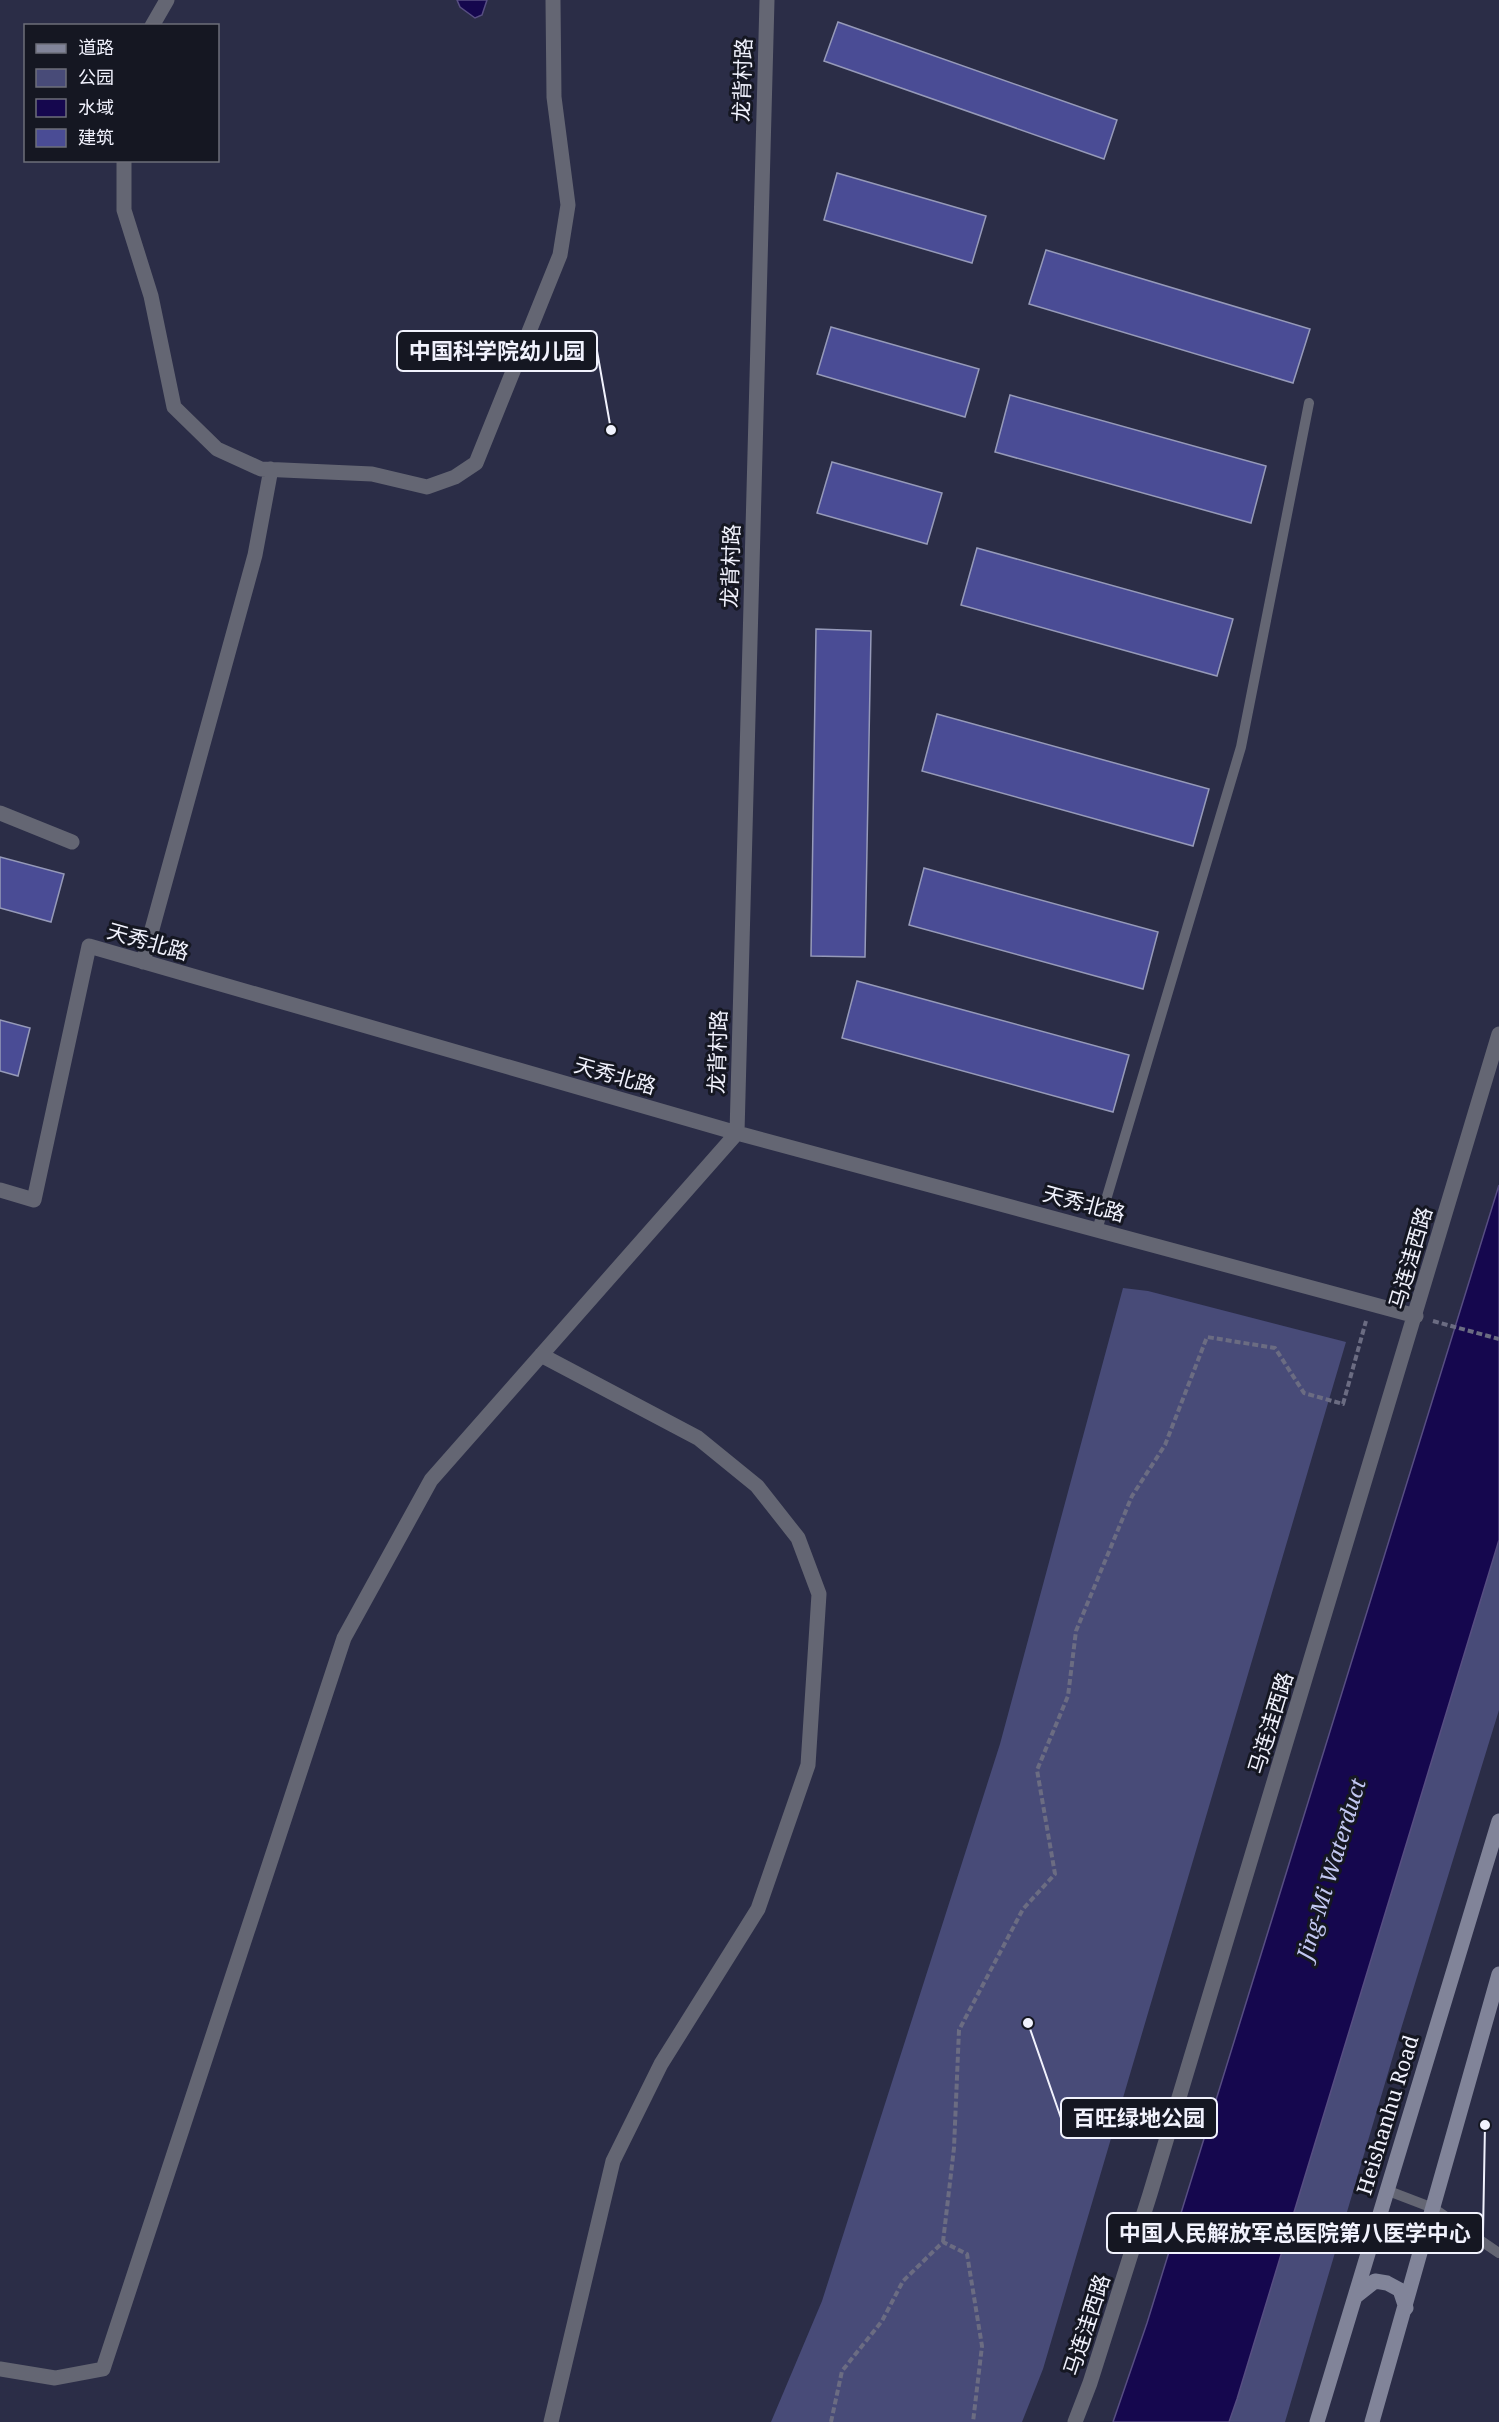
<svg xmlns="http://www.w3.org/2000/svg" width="1499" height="2422" viewBox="0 0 1499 2422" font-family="'Noto Serif','Noto Sans SC',serif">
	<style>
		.green { fill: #484b78 }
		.water { fill: #15074e; stroke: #574e82; stroke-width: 1.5 }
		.building { fill: #4a4c95; stroke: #969ab9; stroke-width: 1.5 }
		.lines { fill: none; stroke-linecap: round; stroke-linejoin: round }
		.path { stroke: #6b6c82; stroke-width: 4; stroke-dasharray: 6 3; stroke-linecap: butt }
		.service { stroke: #646673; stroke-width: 10 }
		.minor { stroke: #646673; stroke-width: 15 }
		.secondary { stroke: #818499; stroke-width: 15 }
		.labels { text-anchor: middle; stroke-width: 6; stroke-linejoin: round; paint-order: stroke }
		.street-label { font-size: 21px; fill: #f1f2fd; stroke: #151722 }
		.water-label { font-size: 22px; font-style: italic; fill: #c3c8f2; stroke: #151722 }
		.leader { fill: none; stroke: #f1f2fd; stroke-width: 2 }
		.callout-dot { fill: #f1f2fd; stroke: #151722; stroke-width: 2 }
		.callout { fill: #151722; stroke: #f1f2fd; stroke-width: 2 }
		.callout-label { font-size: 22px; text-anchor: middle; font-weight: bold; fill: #f1f2fd }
	</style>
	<rect width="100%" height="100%" fill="#2b2d47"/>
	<path class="green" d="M1123 1288 1148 1291 1346 1342 1043 2369 1022 2422H771L822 2301 1000 1744Z
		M1499 1540V1710L1401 2029 1285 2422H1229Z"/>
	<path class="water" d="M457 0H487L482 15 475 18 460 7Z
		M1499 1185V1540L1237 2399 1229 2422H1113L1147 2323Z"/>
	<path class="building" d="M838 22 1117 120 1104 159 824 61Z
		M837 173 986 216 972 263 824 220Z
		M1046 250 1310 329 1293 383 1029 304Z
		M831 327 979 369 965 417 817 374Z
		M1010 395 1266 466 1251 523 995 452Z
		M832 462 942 493 927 544 817 513Z
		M977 548 1233 619 1217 676 961 605Z
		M816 629 871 631 865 957 811 956Z
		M937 714 1209 789 1193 846 922 771Z
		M0 857 64 874 51 922 0 908Z
		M924 868 1158 932 1143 989 909 925Z
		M857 981 1129 1055 1113 1112 842 1038Z
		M0 1020 30 1028 18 1076 0 1071Z"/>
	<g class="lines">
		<path class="path" d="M1433 1321 1499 1339
			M943 2242 954 2148 959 2030 1023 1909 1055 1874 1037 1770 1068 1696 1076 1631 1132 1496 1165 1445 1207 1337 1275 1348 1304 1393 1343 1404 1366 1321
			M831 2422 842 2371 882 2321 903 2281 943 2242 967 2254 982 2346 973 2422"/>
		<path class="service" d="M1097 1230 1241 747 1309 403
			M1386 2190 1433 2208 1499 2253"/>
		<path class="minor" d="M152 26 167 0
			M124 160V210L151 296 174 407 217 449 261 469 372 474 427 487 455 477 476 463 560 255 568 205 554 97 553 0
			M0 813 72 842
			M143 962 255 555 271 469
			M0 1190 34 1200 89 946 737 1133 1416 1316
			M541 1355 698 1438 757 1486 798 1538 819 1594 808 1765 758 1909 661 2064 613 2161 551 2422
			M0 2369 55 2378 103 2369 344 1638 431 1480 737 1133 767 0
			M1075 2422 1090 2383 1150 2194 1499 1034"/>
		<path class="secondary" d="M1356 2296 1375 2281 1387 2283 1400 2290 1406 2308
			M1317 2422 1499 1821
			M1372 2422 1499 1974"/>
	</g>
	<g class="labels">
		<g class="street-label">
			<text transform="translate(743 80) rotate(-88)" y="7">龙背村路</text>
			<text transform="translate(731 566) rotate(-88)" y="7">龙背村路</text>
			<text transform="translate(148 942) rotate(16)" y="7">天秀北路</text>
			<text transform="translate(718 1052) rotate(-88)" y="7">龙背村路</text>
			<text transform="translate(615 1076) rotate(16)" y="7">天秀北路</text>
			<text transform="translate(1084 1204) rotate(15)" y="7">天秀北路</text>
			<text transform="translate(1411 1258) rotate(-74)" y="7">马连洼西路</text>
			<text transform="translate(1271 1723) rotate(-73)" y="7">马连洼西路</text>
			<text transform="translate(1388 2115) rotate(-73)" y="7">Heishanhu Road</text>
			<text transform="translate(1087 2325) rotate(-72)" y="7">马连洼西路</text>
		</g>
		<g class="water-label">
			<text transform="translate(1331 1869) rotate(-73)" y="8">Jing-Mi Waterduct</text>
		</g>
	</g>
	<path class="leader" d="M611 430L597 351M1028 2023L1061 2118M1485 2125L1483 2233"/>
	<g class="callout-dot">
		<circle cx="611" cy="430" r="6"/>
		<circle cx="1028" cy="2023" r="6"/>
		<circle cx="1485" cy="2125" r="6"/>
	</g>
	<g class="callout">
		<rect x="397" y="331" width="200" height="40" rx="6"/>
		<rect x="1061" y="2098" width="156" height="40" rx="6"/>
		<rect x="1107" y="2213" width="376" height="40" rx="6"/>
	</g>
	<g class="callout-label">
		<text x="497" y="359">中国科学院幼儿园</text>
		<text x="1139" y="2126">百旺绿地公园</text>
		<text x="1295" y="2241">中国人民解放军总医院第八医学中心</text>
	</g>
	<rect x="24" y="24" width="195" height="138" fill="#151722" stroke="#6d6f7a" stroke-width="1.5"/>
	<rect x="36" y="44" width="30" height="9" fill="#818499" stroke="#6d6f7a" stroke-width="1.5"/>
	<text x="78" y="54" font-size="18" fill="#f1f2fd">道路</text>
	<rect x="36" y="69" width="30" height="18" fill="#484b78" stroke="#6d6f7a" stroke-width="1.5"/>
	<text x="78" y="84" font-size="18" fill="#f1f2fd">公园</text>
	<rect x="36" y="99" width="30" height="18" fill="#15074e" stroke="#6d6f7a" stroke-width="1.5"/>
	<text x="78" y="114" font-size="18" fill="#f1f2fd">水域</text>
	<rect x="36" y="129" width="30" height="18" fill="#4a4c95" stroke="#6d6f7a" stroke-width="1.5"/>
	<text x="78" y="144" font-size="18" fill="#f1f2fd">建筑</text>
</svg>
